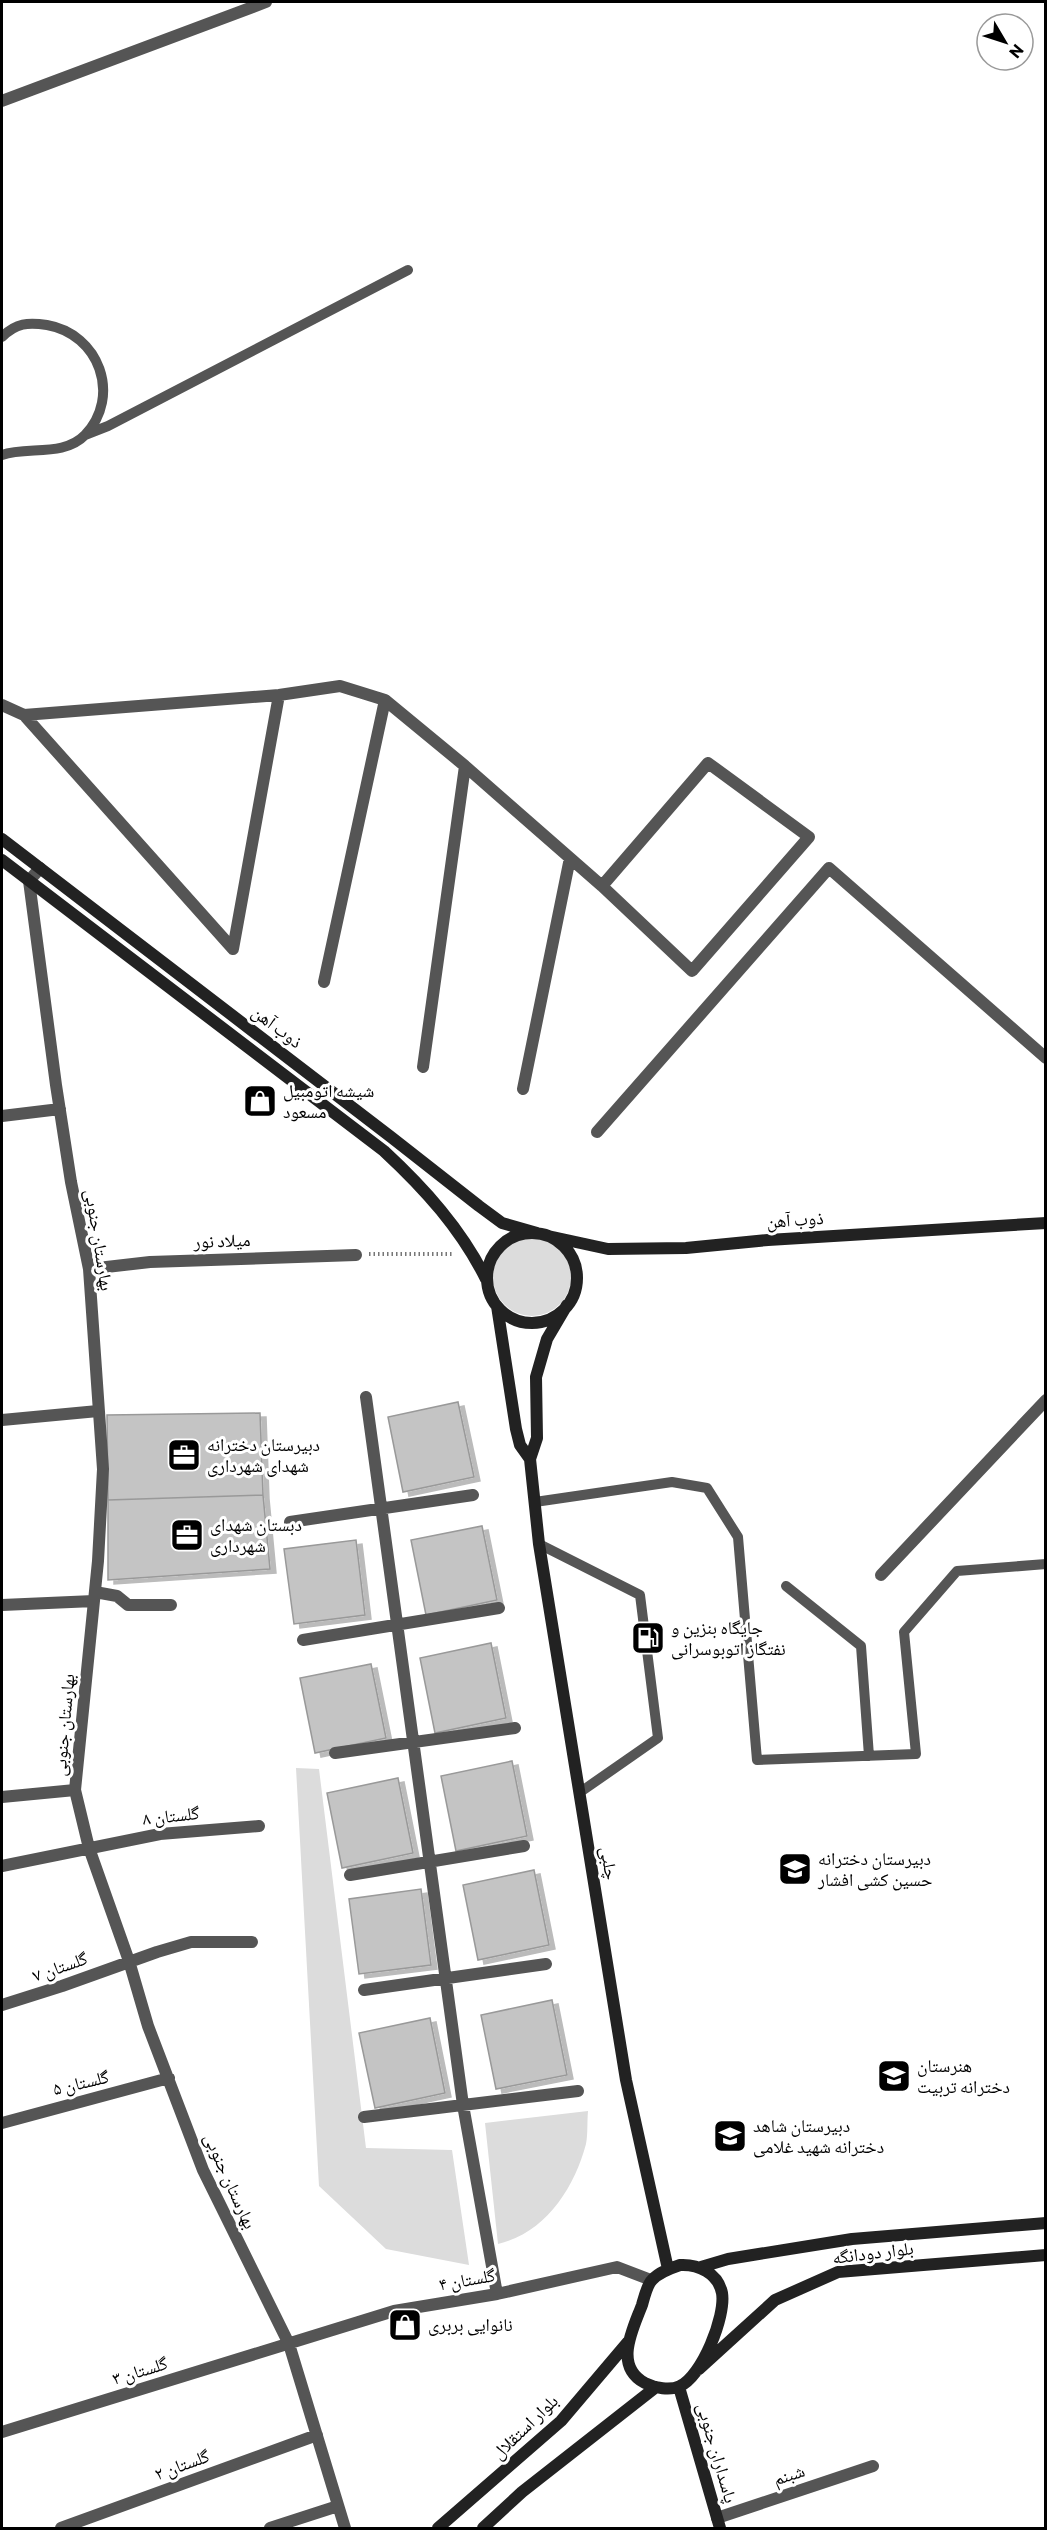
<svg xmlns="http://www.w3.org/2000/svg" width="1047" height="2530" viewBox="0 0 1047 2530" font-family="Commissioner,'Noto Naskh Arabic',sans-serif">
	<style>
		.green { fill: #dcdcdc }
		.building { fill: #c4c4c4; stroke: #999; stroke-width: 1.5; filter: url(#shadow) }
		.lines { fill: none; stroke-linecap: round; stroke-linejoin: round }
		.path { stroke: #777; stroke-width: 4; stroke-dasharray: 1.5 3; stroke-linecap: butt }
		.lane { stroke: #555; stroke-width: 10 }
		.street { stroke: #555; stroke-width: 12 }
		.secondary { stroke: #222; stroke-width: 12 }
		.labels { text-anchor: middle; stroke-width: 6; stroke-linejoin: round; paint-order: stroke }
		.street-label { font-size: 18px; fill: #000; stroke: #fff }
		.poi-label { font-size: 18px; fill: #000; stroke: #fff; text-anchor: start }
	</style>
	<defs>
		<filter id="shadow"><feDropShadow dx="6" dy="4" stdDeviation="0" flood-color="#0004"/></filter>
	</defs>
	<rect width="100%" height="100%" fill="#fff"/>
	<path class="green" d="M493 1277a39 39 0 1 1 78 0a39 39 0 1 1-78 0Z
		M296 1768 319 1769 366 2148 452 2150 469 2265 386 2249 319 2186Z
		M588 2111C587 2122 588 2134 586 2144 574 2189 545 2233 498 2244L485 2123Z"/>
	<path class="building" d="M458 1402 474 1477 403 1492 388 1417Z
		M260 1413 263 1495 108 1500 107 1415Z
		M263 1495 270 1569 108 1580V1500Z
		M482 1526 497 1600 426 1615 411 1540Z
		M356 1540 365 1615 294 1624 284 1549Z
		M491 1643 506 1718 435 1733 420 1658Z
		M371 1664 386 1738 315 1753 300 1678Z
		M512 1761 527 1836 456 1851 441 1776Z
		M398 1778 413 1853 342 1868 327 1793Z
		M534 1870 549 1945 478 1960 463 1885Z
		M421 1889 431 1965 359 1974 349 1899Z
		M552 2000 567 2075 496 2089 481 2015Z
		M430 2018 445 2093 375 2108 359 2033Z"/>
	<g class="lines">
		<path class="path" d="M369 1254H454"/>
		<path class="lane" d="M2 337C16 323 28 322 47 325 99 334 122 396 85 435 64 457 27 446 2 455
			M85 435 108 426 408 270
			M535 1502 672 1482 707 1488 738 1537 757 1760 916 1754 904 1632 957 1571 1046 1564
			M539 1544 640 1595 658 1738 579 1793
			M786 1586 861 1646 869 1756"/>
		<path class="street" d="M2 101 266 2
			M2 705 24 715 279 695 340 686 385 700 465 766 602 886 692 971 809 837 708 763 602 886
			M24 715 233 949
			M40 868 29 881 56 1085 71 1182 89 1269 103 1469 98 1561 75 1790 89 1848 129 1961 148 2026 203 2170 289 2344 345 2528
			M233 949 279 695
			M324 982 385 700
			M423 1067 465 766
			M523 1089 570 858
			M2 1116 60 1109
			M597 1132 829 868 1046 1058
			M89 1269 150 1262 356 1255
			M366 1397 463 2105 497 2294
			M2 1420 98 1411
			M290 1522 473 1495
			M881 1575 1046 1400
			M95 1592 117 1596 128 1605H171
			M2 1605 94 1601
			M303 1640 499 1608
			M335 1753 515 1728
			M2 1797 75 1790
			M2 1866 160 1834 259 1826
			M350 1875 524 1846
			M364 1990 546 1964
			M2 2005 62 1986 157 1952 191 1942H252
			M364 2117 578 2091
			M2 2123 169 2078
			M2 2432 394 2311 497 2294 617 2267 651 2280
			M717 2518 873 2466
			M61 2528 317 2435
			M270 2528 338 2506"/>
		<path class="secondary" d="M2 839 391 1137 479 1206 502 1223 537 1233
			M2 860 384 1151C425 1189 461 1229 486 1279
			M487 1278a45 45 0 1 1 90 0a45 45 0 1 1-90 0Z
			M548 1236 608 1249 686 1248 768 1240 1046 1223
			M567 1305 547 1339 536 1377 537 1438 530 1459 539 1544 626 2080 668 2269
			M497 1306 516 1429 520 1445 530 1459
			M680 2265C698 2264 718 2273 722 2293 726 2316 702 2376 680 2386 670 2391 655 2388 645 2383 613 2366 633 2329 642 2305 644 2298 647 2285 652 2280 659 2272 671 2268 680 2265Z
			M701 2267 728 2259 852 2239 1046 2223
			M699 2369 775 2300 838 2272 1046 2255
			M679 2387 720 2528
			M438 2528 561 2421 628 2342
			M483 2528 522 2492 656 2387"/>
	</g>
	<defs>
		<symbol id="shop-square" viewBox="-11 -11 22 22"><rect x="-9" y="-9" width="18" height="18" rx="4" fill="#000" stroke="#fff"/><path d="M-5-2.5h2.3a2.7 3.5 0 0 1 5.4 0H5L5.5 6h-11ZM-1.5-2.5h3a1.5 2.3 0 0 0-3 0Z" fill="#fff"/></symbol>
		<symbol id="office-square" viewBox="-11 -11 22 22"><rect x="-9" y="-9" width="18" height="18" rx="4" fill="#000" stroke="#fff"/><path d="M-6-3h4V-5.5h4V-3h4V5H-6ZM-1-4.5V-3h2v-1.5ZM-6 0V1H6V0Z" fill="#fff"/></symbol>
		<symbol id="fuel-square" viewBox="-11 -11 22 22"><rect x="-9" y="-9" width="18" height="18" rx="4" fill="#000" stroke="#fff"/><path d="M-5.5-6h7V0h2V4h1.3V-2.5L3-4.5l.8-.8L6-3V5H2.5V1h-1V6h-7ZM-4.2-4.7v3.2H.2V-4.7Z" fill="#fff"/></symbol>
		<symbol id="school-square" viewBox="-11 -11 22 22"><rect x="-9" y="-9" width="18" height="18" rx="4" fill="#000" stroke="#fff"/><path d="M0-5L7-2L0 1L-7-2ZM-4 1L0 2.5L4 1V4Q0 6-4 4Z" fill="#fff"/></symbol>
	</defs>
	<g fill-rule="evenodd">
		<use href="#shop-square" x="241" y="1082" width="38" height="38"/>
		<use href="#office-square" x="165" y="1436" width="38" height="38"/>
		<use href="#office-square" x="168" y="1516" width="38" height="38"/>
		<use href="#fuel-square" x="629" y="1619" width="38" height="38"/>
		<use href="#school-square" x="776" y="1850" width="38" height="38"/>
		<use href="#school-square" x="875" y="2057" width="38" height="38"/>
		<use href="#school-square" x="711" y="2117" width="38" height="38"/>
		<use href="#shop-square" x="386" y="2306" width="38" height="38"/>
	</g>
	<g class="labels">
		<g class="street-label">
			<text transform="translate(277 1027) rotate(37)" y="6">ذوب آهن</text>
			<text transform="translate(795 1220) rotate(-4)" y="6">ذوب آهن</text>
			<text transform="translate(99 1240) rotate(81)" y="6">بهارستان جنوبی</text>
			<text transform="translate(222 1241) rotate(-2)" y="6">میلاد نور</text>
			<text transform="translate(64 1725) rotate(-85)" y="6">بهارستان جنوبی</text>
			<text transform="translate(171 1816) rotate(-6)" y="6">گلستان ۸</text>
			<text transform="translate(609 1863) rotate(81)" y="6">چلبی</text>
			<text transform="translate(60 1967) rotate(-19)" y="6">گلستان ۷</text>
			<text transform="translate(81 2083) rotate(-13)" y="6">گلستان ۵</text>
			<text transform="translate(230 2181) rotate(66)" y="6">بهارستان جنوبی</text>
			<text transform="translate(873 2253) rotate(-7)" y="6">بلوار دودانگه</text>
			<text transform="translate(467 2280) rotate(-10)" y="6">گلستان ۴</text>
			<text transform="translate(140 2371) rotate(-17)" y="6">گلستان ۳</text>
			<text transform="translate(525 2427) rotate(-44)" y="6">بلوار استقلال</text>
			<text transform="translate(717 2453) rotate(74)" y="6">پاسداران جنوبی</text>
			<text transform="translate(182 2465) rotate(-20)" y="6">گلستان ۲</text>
			<text transform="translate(789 2475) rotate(-18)" y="6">شبنم</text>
		</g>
		<g class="poi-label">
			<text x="283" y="1097">شیشه اتومبیل<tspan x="283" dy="21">مسعود</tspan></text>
			<text x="207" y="1451">دبیرستان دخترانه<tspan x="207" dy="21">شهدای شهرداری</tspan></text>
			<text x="210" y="1531">دبستان شهدای<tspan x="210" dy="21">شهرداری</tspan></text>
			<text x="671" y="1634">جایگاه بنزین و<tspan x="671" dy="21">نفتگاز اتوبوسرانی</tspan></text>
			<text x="818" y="1865">دبیرستان دخترانه<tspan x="818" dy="21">حسین کشی افشار</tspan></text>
			<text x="917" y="2072">هنرستان<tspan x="917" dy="21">دخترانه تربیت</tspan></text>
			<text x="753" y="2132">دبیرستان شاهد<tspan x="753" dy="21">دخترانه شهید غلامی</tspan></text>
			<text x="428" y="2331">نانوایی بربری</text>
		</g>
	</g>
	<rect width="1047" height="2530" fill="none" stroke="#000000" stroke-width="6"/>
	<g transform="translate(1005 42) rotate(129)"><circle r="28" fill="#ffffff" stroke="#999999" stroke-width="1.5"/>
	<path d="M0-4.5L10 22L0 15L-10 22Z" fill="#000000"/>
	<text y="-9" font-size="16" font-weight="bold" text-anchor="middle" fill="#000000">N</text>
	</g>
</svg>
